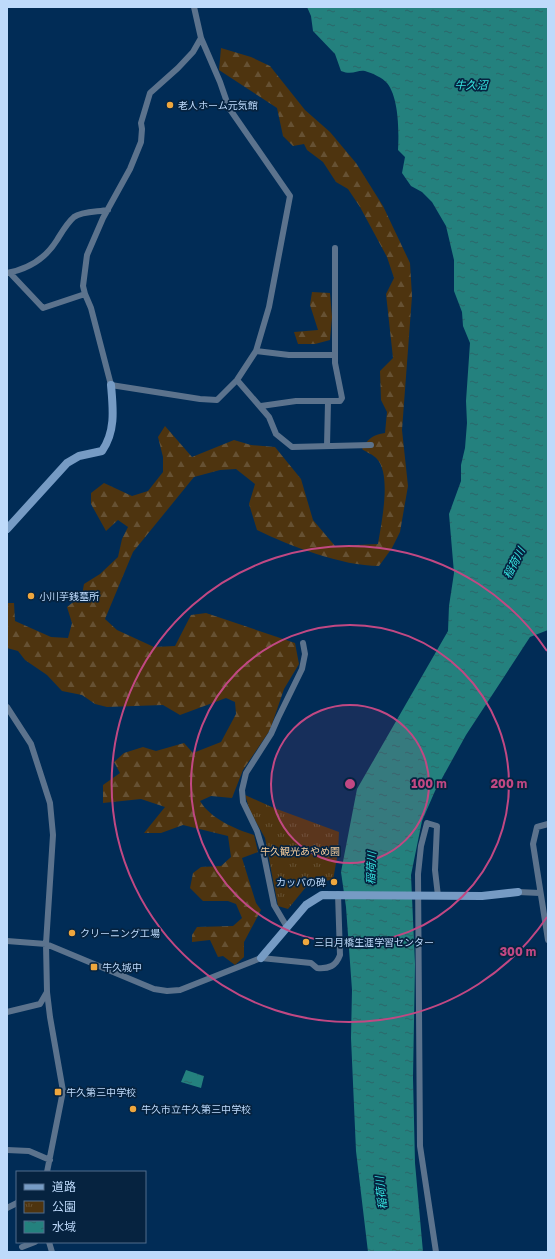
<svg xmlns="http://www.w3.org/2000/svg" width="555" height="1259" viewBox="0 0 555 1259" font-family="'Golos Text','Noto Sans JP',sans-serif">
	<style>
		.forest { fill: url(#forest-firs) }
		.park { fill: url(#park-tufts) }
		.water { fill: url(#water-ripples) }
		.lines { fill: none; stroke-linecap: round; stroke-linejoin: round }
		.street { stroke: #5c738d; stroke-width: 6 }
		.secondary { stroke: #769bc4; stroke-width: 8 }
		.ring { fill: none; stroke: #c14883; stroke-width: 2 }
		.poi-dot { fill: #efa73e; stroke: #062340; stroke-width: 1.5 }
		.labels { text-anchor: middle; stroke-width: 3.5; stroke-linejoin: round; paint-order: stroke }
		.poi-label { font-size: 10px; fill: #bedafb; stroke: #062340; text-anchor: start }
		.park-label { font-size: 10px; fill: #f8ce9b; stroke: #062340 }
		.water-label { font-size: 11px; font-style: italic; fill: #36e6e1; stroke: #062340 }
		.centre { fill: #c14883; stroke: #062340; stroke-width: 2 }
		.ring-label { font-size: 12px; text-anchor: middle; font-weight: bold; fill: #c14883; stroke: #062340; stroke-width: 3.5; stroke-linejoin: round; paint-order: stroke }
	</style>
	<defs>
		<pattern id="forest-firs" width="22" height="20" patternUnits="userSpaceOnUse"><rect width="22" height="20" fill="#4e340f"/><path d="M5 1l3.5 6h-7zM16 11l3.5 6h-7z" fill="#665133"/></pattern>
		<pattern id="park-tufts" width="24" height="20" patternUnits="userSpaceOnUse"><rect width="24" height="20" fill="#4e340f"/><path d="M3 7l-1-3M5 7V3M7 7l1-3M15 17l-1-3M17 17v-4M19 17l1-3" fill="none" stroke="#665133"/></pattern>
		<pattern id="water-ripples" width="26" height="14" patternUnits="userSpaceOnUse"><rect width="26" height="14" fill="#24817e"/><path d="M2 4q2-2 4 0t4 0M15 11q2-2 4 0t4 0" fill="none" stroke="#2c676a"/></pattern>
	</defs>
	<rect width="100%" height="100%" fill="#012c56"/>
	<path class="forest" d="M221 48 251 57 270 66 305 110 330 132 356 163 383 206 410 263 412 296 402 430 408 486 400 532 392 548 379 566C342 566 290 546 257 530L249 504 255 484 236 469 220 470 194 477 133 552 105 619 117 630 154 647 175 646 191 615 206 613 295 643 299 664 284 689 270 730 243 770 232 798 211 796 200 801C211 819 235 829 254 835L258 852 242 858 256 903 261 910 244 942V957L235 965 223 956 218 957 210 940 192 942V935L197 927 233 926 242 918 236 904 228 901H203L190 888 193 873 201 867 221 866 231 857 228 836 183 825 161 833H144L165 807 141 799 103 803V785L120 773 114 762 124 753 143 747 156 751 184 743 193 753 221 742 236 714 235 702 226 698 180 715 163 705 107 707 95 704 82 695 62 691 47 675 25 660 18 651 7 648 8 603H14L15 621 51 637 68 638 72 623 67 607 82 595 84 584 100 574 118 557 122 539 128 527 118 520 106 531 91 504V493L104 483 132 496 148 491 163 472V457L158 437 165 426 192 457 234 440 251 445 275 447 301 479 313 520 335 546 378 544C381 525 392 475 377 459 374 455 366 452 362 449 368 438 373 435 385 433L387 412 381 400 380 371 393 358 386 294 394 278 387 257 360 207 348 189 336 182 323 162 307 150 304 144 293 146 283 136 277 108 219 70Z
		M312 292 330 293 332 317 330 340 315 344H298L294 332 318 330 310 305Z"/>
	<path class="park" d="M245 795 274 808 339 832 338 852 333 880 310 882 288 909 278 906 265 838 250 811Z"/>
	<path class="water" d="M307 7H548V630L530 637 466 735 435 791 422 821 411 875 415 964 413 1078 415 1163 423 1252H368L356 1151 351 1038 352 990 346 907 341 872 357 789 448 631 449 606 454 573 449 514 461 481V465L465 448 467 423 466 401 470 343 463 326 462 312 454 291V260L446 226 432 202 422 192 411 186 402 173 405 157 398 150C399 132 399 98 387 83 383 78 372 73 365 71 358 69 353 76 341 71L335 54 313 31 311 16Z
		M186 1070 204 1076 201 1088 181 1082Z"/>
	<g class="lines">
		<path class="street" d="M194 7 201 38 220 82 229 108 290 196 269 307 256 351 237 380 217 400 200 399 111 385 91 308 85 294 83 286 87 255 103 218 130 169 141 142 142 129 141 123 150 93 178 68 193 52 201 38
			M7 273C28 269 46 258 57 240 62 232 67 223 74 217 82 211 98 212 108 210
			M10 273 43 308 85 294
			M256 351 289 355H335
			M237 380 269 417 276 434 292 447 371 445
			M261 406 296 401H340L342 398 335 363V248
			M327 446 328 402
			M7 707 31 744 50 803 53 835 46 944 47 992 50 1017 63 1091 47 1172
			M548 824 537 827 533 844 548 940
			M518 892 540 893
			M287 927 274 905 263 851 257 831 243 802 242 790 246 773 271 734 278 718 302 669 305 654 303 643
			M7 941 46 944 154 989 167 991 180 990 261 958 311 963 317 968C329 969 336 966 340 955L338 894
			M7 1012 40 1004 47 992
			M7 1150 29 1151 50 1160
			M7 1208 17 1203
			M49 1242 52 1252
			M22 1247 35 1242
			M436 1252 420 1146 418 874 421 846 427 823 437 826 435 870 438 896"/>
		<path class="secondary" d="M7 529 67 463 79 456 102 451C116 431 113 408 111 385
			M261 958 306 905 322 895 482 896 518 892"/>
	</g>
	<circle cx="350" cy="784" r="79" fill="#c14883" fill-opacity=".12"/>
	<g class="ring">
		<circle cx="350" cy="784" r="79"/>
		<circle cx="350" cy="784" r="159"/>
		<path d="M547 917A238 238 0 1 1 547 651"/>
	</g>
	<g class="poi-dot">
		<circle cx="170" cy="105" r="4"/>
		<circle cx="31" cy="596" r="4"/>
		<circle cx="334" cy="882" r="4"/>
		<circle cx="72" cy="933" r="4"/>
		<circle cx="306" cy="942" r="4"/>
		<rect x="90" y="963" width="8" height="8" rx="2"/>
		<rect x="54" y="1088" width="8" height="8" rx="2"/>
		<circle cx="133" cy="1109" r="4"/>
	</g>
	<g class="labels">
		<g class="poi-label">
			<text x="178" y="109">老人ホーム元気館</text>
			<text x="39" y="600">小川芋銭墓所</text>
			<text x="326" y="886" text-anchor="end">カッパの碑</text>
			<text x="80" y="937">クリーニング工場</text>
			<text x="314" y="946">三日月橋生涯学習センター</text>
			<text x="102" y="971">牛久城中</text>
			<text x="66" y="1096">牛久第三中学校</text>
			<text x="141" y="1113">牛久市立牛久第三中学校</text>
		</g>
		<g class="park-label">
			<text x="300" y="855">牛久観光あやめ園</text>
		</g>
		<g class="water-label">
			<text x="471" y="89">牛久沼</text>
			<text transform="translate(514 563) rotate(-62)" y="4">稲荷川</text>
			<text transform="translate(371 868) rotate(-88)" y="4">稲荷川</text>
			<text transform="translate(381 1193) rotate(-96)" y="4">稲荷川</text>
		</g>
	</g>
	<circle cx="350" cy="784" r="6" class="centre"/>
	<g class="ring-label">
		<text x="429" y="788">100 m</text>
		<text x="509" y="788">200 m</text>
		<text x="518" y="956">300 m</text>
	</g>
	<rect width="555" height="1259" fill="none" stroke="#bedafb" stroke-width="16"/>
	<rect x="16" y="1171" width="130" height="72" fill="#062340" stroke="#506c8b"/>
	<rect x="24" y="1184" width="20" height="6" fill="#769bc4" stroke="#506c8b"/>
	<text x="52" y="1191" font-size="12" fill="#bedafb">道路</text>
	<rect x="24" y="1201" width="20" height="12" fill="url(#park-tufts)" stroke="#506c8b"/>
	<text x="52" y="1211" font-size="12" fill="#bedafb">公園</text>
	<rect x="24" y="1221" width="20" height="12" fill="url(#water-ripples)" stroke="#506c8b"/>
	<text x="52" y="1231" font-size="12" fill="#bedafb">水域</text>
</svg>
